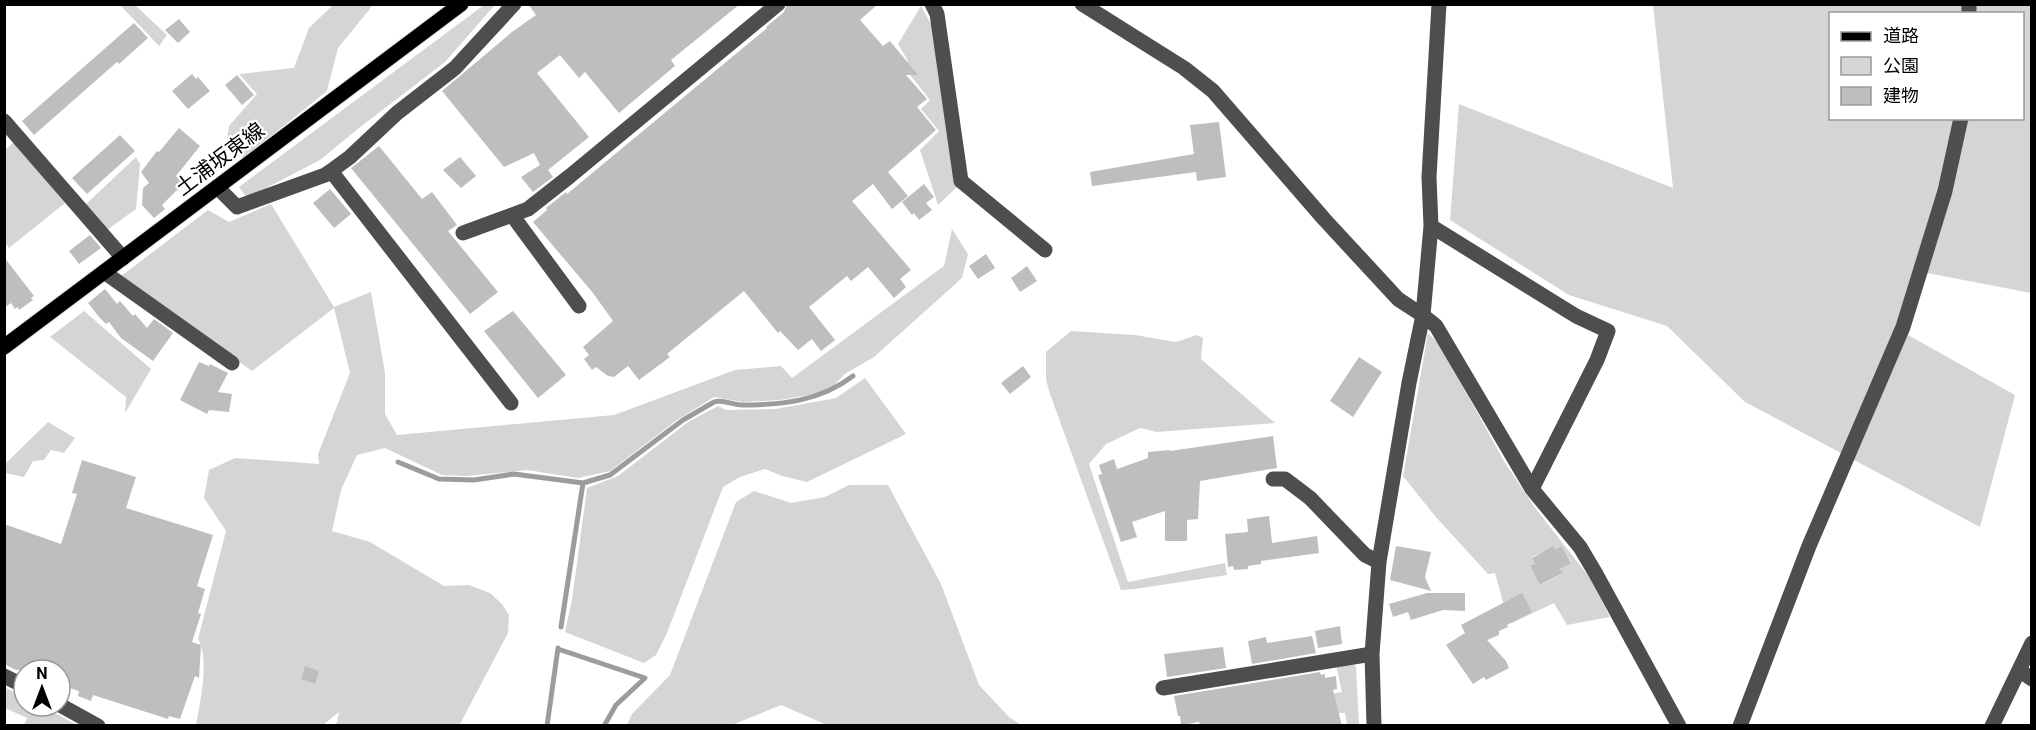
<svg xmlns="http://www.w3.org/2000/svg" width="2036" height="730" viewBox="0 0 2036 730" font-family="Roboto,'Noto Sans JP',sans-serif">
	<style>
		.green { fill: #d5d5d5; fill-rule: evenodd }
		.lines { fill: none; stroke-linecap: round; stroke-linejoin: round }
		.stream { stroke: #9c9c9c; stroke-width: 5 }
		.building { fill: #bebebe }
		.major-casing { stroke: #dbdbdb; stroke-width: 17 }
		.minor { stroke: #4e4e4e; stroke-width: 15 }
		.major { stroke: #000; stroke-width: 15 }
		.labels { text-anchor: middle; stroke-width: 4.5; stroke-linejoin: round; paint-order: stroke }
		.street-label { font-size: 21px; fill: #000; stroke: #fff }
	</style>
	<rect width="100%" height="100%" fill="#fff"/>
	<path class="green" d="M120 5H135L167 35 159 46Z
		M333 5H373L338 48 327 91 245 157 237 156 227 141 229 126 257 94 239 74 294 68 309 28Z
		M484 5H492L494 6 445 62 359 128 320 160 247 198 239 187Z
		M1653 5H2031V293L1927 273 1908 335 2015 395 1980 527 1745 402 1667 326 1569 295 1450 220 1459 104 1673 188ZM1830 14H2022V118H1830Z
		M921 6 932 26 958 186 938 205 920 150 939 131 921 109 930 100 903 66 908 61 898 44Z
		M14 142 65 203 9 248 5 242V150Z
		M136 157 140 164 136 209 107 230 85 205Z
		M271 204 334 307 371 292 385 373V414L397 435 614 415 735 370 781 366 792 378 944 266 952 229 968 254 962 278 874 357 845 374 834 385 814 394 780 400 743 402 714 397 677 420 610 471 578 478 527 470 467 476 442 475 385 448 357 455 341 490 332 531 370 542 444 586 469 585 490 593 502 604 509 615 508 633 459 726 335 725 337 722 339 712 323 725H196C200 703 210 658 198 639L226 531 204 498 209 470 235 458 319 464 318 454 350 373 334 308 252 371 120 277 208 210 229 222Z
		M84 311 151 369 125 413 126 397 50 337Z
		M1071 331 1135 335 1176 342 1197 335 1203 338 1201 359 1275 423 1157 432 1140 428 1106 444 1089 464 1128 582 1225 563 1227 575 1135 589 1121 590 1049 391 1046 379V352Z
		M1428 333 1440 345 1505 463 1536 509 1590 578 1610 617 1567 625 1554 603 1512 623 1503 602 1495 573 1488 574 1435 516 1403 476ZM1562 546 1571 562 1560 569 1562 574 1541 585 1530 567 1535 564 1532 557 1553 547 1555 549Z
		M865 378 906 434 807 482 782 476 765 469 740 477 723 487 667 633 656 655 644 663 565 632 572 600 587 488 618 476 688 422 718 406 726 410 776 409 836 398Z
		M48 422 75 438 64 453 51 450 44 460 33 461 24 477 5 473V464Z
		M849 485H888L941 584 979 685 1009 717 1021 725H827L781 705 732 725H627L632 714 670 675 736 502 754 491 791 503 825 497Z
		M1352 662 1356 667 1359 725H1347L1345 713H1333L1310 698 1342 692 1336 665Z
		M4 687 24 697V706H42L77 725H24L27 718 5 708Z"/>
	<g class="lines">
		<path class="stream" d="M398 462 439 479 474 480 514 474 583 483 610 475 683 420 714 402C723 399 733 405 742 405 783 405 820 401 853 376
			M561 627 583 483
			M558 649 645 678 616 705 604 726
			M547 726 558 648"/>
	</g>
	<path class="building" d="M528 4H740L671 60 675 66 619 113 585 72 579 78 560 55 537 73 589 137 548 170 553 177 533 192 521 177 540 165 534 153 504 167 442 91 512 32 536 15Z
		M787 4H878L860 20 883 46 890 41 918 75H906L927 99 917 107 936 130 888 172 908 196 892 209 873 184 852 201 911 270 900 279 906 287 894 298 868 267 851 281 847 276 809 307 835 340 821 351 812 339 798 350 780 331 778 333 744 291 667 354 670 357 639 380 628 366 614 377 608 376 596 367 592 370 584 359 589 355 583 347 613 321 593 293 533 222 547 210 546 208 566 192 567 194 767 28 766 27 784 12Z
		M179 19 190 32 178 43 165 30Z
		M134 23 148 38 119 64 117 62 34 135 22 121Z
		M192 74 196 79 198 77 210 91 188 109 172 91Z
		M237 75 254 95 242 105 225 85Z
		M1219 122 1226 177 1197 181 1196 172 1092 186 1090 172 1194 154 1190 125Z
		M179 128 200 146 176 176 183 184 162 205 165 209 154 218 142 205 143 188 149 183 141 172 157 151 159 152Z
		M120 135 135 151 87 194 72 178Z
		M379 146 422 199 432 192 457 225 448 231 498 292 470 314 351 168Z
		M460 157 476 176 461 188 443 170Z
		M924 184 934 197 926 203 932 210 919 220 914 213 912 215 902 202Z
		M330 189 351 214 334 228 313 203Z
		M90 235 101 248 79 264 69 251Z
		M986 254 995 268 978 279 969 266Z
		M4 257 34 296 31 298 33 300 19 310 18 307 15 309 11 303 4 308Z
		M1027 266 1037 281 1020 292 1011 278Z
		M105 289 117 304 120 301 133 316 135 314 147 328 154 319 173 333 153 361 121 338 109 322 106 324 99 317 88 303Z
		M513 311 566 375 538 398 484 331Z
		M1359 357 1382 372 1353 417 1330 401Z
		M199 362 209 366 210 364 228 373 218 392 232 394 229 412 209 410 207 414 180 400Z
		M1023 366 1031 377 1010 394 1001 383Z
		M1273 436 1277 468 1200 481 1198 519 1187 520V541H1165V511L1132 522 1137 537 1121 542 1098 475 1102 474 1099 465 1114 459 1117 469 1148 458V452L1170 450V451Z
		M82 460 136 477 126 508 213 535 197 586 205 589 198 613 201 614 192 642 201 645 199 678 195 676 180 719 169 716 168 719 93 695 91 701 78 696 79 691 60 685V670H16L4 664V524L61 544 77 494 72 493Z
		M1269 516 1272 543 1317 536 1319 553 1261 561V564L1248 566V569L1234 570 1233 566 1228 567 1225 534 1248 532 1247 519Z
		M1396 546 1431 552 1425 577 1431 591 1390 580Z
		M1553 546 1555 549 1562 546 1571 563 1560 569 1563 573 1540 585 1530 566 1535 564 1532 558Z
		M1427 593H1465V611L1443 610 1411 620 1408 612 1393 617 1389 604Z
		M1522 593 1532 612 1507 625 1508 627 1499 631V635L1487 640 1506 661 1509 668 1486 680 1484 677 1473 684 1446 645 1465 633 1461 625Z
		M1340 626 1342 644 1318 648 1315 631Z
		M1312 636 1316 653 1252 664 1248 641 1266 637 1267 643Z
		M1223 647 1226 668 1167 677 1164 654Z
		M305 666 319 671 315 684 301 679Z
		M1320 672 1321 675 1325 674V678L1336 676 1337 689 1333 690 1342 726H1200L1199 722 1181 725 1180 716H1178L1174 696Z"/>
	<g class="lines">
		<defs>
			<path id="major" d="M4 347 461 4"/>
		</defs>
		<use href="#major" class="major-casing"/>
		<path class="minor" d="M932 4 937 14 961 181 1045 250
			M1082 4 1184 68 1213 91 1324 219 1398 299C1411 308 1424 315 1436 326L1532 489 1580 547 1596 574 1679 726
			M1969 4V14
			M4 121 123 258
			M331 171 511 403
			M217 187 237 207 325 175 331 171 350 157 397 113 455 68 514 4
			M512 215 579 306
			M1431 226 1576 316 1608 331 1597 360 1532 489
			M463 233 528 209 570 176 778 4
			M104 272 232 363
			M1273 479H1285L1310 498 1365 555 1379 562
			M2019 670 2032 679
			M4 676 24 686
			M1163 688 1372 654
			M60 705 98 726
			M1374 726 1372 654 1379 562 1409 383 1423 315 1431 226 1429 177 1439 4
			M1740 726 1809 546 1903 327 1945 191 1961 118
			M1992 726 2032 643"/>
		<use href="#major" class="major"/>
	</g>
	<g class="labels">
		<g class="street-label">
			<text transform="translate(220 159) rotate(-37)" y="7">土浦坂東線</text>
		</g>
	</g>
	<rect width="2036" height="730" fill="none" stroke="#000000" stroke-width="12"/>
	<rect x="1829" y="12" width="195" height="108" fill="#ffffff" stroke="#999999" stroke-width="1.5"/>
	<rect x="1841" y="32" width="30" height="9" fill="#000000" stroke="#999999" stroke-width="1.5"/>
	<text x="1883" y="42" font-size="18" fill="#000000">道路</text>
	<rect x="1841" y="57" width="30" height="18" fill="#d5d5d5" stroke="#999999" stroke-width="1.5"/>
	<text x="1883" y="72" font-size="18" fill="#000000">公園</text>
	<rect x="1841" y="87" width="30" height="18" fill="#bebebe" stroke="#999999" stroke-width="1.5"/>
	<text x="1883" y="102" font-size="18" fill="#000000">建物</text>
	<g transform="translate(42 688)"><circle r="28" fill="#ffffff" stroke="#999999" stroke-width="1.5"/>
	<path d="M0-4.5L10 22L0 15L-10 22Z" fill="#000000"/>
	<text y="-9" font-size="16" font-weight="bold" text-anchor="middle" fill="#000000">N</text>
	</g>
</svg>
